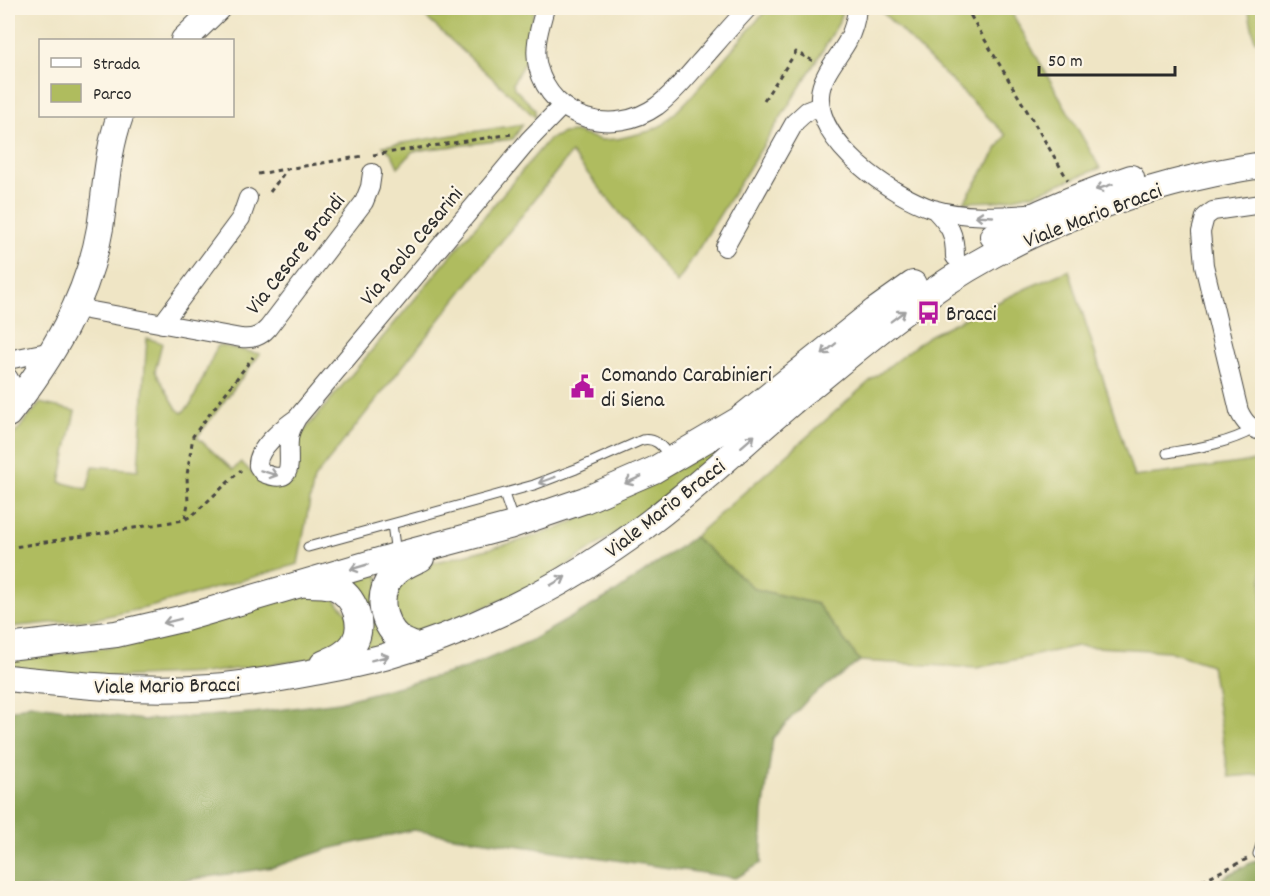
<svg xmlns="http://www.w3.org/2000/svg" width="1270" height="896" viewBox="0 0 1270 896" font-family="Dekko,sans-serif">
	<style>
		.green { fill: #afbc5e; stroke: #6d7444; stroke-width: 1.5 }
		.forest { fill: #8ba455; stroke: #5b6840; stroke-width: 1.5 }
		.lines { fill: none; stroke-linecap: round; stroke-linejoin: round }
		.lane-casing { stroke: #484742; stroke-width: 11 }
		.street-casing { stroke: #484742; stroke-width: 20 }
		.secondary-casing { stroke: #484742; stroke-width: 28 }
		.path { stroke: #484742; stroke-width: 3; stroke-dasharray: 4.5 4.5; stroke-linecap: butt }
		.lane { stroke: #fff; stroke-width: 9 }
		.street { stroke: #fff; stroke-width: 18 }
		.secondary { stroke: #fff; stroke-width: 26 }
		.oneway { stroke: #a0a0a0 }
		.labels { text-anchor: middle; stroke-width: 4.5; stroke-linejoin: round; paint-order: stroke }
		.street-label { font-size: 22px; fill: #2b2b2b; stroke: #fcf5e5 }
		.poi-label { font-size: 22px; fill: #2b2b2b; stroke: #fcf5e5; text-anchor: start }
	</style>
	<rect width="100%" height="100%" fill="#fcf5e5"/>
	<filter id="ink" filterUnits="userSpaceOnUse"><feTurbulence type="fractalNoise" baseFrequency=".0167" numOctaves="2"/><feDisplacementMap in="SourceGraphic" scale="12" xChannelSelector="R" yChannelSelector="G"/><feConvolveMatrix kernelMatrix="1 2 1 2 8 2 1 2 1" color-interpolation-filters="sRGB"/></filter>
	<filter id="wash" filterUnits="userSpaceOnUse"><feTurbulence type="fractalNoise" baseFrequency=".008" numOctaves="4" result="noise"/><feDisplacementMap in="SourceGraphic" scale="24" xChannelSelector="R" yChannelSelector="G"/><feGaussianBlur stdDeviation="1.35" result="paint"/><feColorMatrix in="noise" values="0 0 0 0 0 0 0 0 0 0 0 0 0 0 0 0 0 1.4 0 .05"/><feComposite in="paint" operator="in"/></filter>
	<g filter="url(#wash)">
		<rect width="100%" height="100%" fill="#efe5c5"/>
		<path class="green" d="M475 8H535L530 29 526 59 513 83 514 88 535 109V117L421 13C441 20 456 16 475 8Z
			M768 8H843L838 24 820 55 677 283 571 153 314 479 298 564 150 607 93 619 8 627V442L40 403 75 411 60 482 87 489 93 466 138 470 147 338 162 343 155 371 177 409 182 413 191 404 218 345 260 354 197 437 233 470 241 462C247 467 255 478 262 481 266 482 272 481 276 482 305 484 299 461 295 442L548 140 563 133 575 132 601 140 617 139 650 131 664 124 688 100Z
			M878 8H1009L1100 168 1036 193 999 201 964 202 1006 135Z
			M1248 8H1262V40L1255 41Z
			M523 124 513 139 413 151 398 167 392 154 383 146Z
			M1069 270 1134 477 1262 460V774L1229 777 1211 665 1168 651 1077 646 977 668 860 661 817 604 755 589 694 537 872 379 930 335 1027 288Z
			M732 439 678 491 536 586 417 635 404 629 389 595 420 566 516 542 562 527 622 498Z
			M372 573 378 575 387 638 386 646 371 652 364 648 346 579Z
			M327 591 349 615 346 640 314 659 204 673 95 678 8 671V658L48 656 108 647 272 602Z"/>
		<path class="forest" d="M694 537 755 589 817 604 860 661 808 699 773 738 763 813 761 863 736 878 413 830 328 849 274 867 134 888H8V712L30 704 142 720 254 713 339 702 464 669 530 641 614 593Z
			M1262 857V888H1229L1222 878Z"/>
	</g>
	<g filter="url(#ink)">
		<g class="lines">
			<defs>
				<path id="lane" d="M1167 453C1197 448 1227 444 1254 429
					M504 494 514 523
					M392 524 396 554
					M308 547 534 485 576 469 642 440C657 437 663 448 671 458
					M1258 854 1262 842"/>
				<path id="street" d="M545 8C540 27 533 47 538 67 552 120 613 137 657 106 673 94 686 78 699 63 715 45 731 26 748 8
					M857 8C856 20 853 31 847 42 838 58 821 76 820 95 817 144 891 195 933 209 963 218 997 216 1028 214
					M1262 204 1213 211 1205 217 1201 232 1204 265 1239 411C1244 422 1250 429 1262 431
					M934 209C950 226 955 233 955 257
					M725 247 795 122 807 111 820 106
					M76 308 241 338C253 339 260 337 268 328L364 202 370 187 372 173
					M162 324 241 218 248 198
					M8 360 52 351
					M8 377 20 398
					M297 418C293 425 289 432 289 440 287 460 297 487 263 473L258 466C256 449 284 427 297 418L529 140 562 106"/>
				<path id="secondary" d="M184 40 217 8
					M993 236C1038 212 1082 194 1131 178
					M8 414C52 358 88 298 100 228 106 189 107 152 120 116
					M307 584C316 584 327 584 335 587 355 596 365 625 354 643 347 654 334 659 323 664
					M8 647 116 634 185 618 396 556 509 526 585 500 654 470 739 420 875 311 913 284
					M417 647C411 644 405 642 400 639 380 622 375 590 396 572 403 566 413 562 421 558
					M8 678C75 685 143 692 211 687 244 685 277 679 309 673 334 668 360 664 384 657 462 635 546 595 613 549 677 506 733 452 792 402 834 368 875 332 919 301 1019 229 1141 183 1262 165"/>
			</defs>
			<use href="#lane" class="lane-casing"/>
			<use href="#street" class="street-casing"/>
			<use href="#secondary" class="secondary-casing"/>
			<path class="path" d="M966 8 1068 180
				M969 15 989 8
				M764 100 796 52 815 62
				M373 155 512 134
				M258 174 286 169
				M270 192 287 169 363 156
				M185 518 188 504 187 475 193 436 253 357
				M8 548 184 520 193 515 241 470
				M1186 888 1247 859"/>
			<use href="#lane" class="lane"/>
			<use href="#street" class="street"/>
			<use href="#secondary" class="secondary"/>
		</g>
		<defs><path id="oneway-shaft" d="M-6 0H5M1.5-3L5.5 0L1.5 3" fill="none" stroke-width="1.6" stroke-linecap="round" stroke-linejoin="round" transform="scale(1.5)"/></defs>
		<g class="oneway">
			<use href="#oneway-shaft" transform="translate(1104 187) rotate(162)"/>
			<use href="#oneway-shaft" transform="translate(984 216) rotate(-177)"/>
			<use href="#oneway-shaft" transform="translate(898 316) rotate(-37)"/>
			<use href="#oneway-shaft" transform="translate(829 349) rotate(141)"/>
			<use href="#oneway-shaft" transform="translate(748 441) rotate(-41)"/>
			<use href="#oneway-shaft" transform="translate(269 473) rotate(17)"/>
			<use href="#oneway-shaft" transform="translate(547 480) rotate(160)"/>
			<use href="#oneway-shaft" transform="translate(633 480) rotate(156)"/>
			<use href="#oneway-shaft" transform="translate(359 567) rotate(164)"/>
			<use href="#oneway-shaft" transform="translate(558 581) rotate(-30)"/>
			<use href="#oneway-shaft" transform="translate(172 621) rotate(166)"/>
			<use href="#oneway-shaft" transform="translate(380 658) rotate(-15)"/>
		</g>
	</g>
	<defs>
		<symbol id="bus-bare" viewBox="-9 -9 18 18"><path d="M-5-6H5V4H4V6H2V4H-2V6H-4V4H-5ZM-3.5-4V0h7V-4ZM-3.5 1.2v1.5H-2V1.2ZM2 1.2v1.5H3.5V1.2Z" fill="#b5179e" stroke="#fcf5e5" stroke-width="2.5" paint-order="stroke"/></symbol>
		<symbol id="civic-bare" viewBox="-9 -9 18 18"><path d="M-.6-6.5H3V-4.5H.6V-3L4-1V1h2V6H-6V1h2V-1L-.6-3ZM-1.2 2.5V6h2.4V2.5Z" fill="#b5179e" stroke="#fcf5e5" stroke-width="2.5" paint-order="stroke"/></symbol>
	</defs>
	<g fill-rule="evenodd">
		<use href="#bus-bare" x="912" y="296" width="33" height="33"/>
		<use href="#civic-bare" x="566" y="370" width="33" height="33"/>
	</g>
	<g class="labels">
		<g class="street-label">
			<text transform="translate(1092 214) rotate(-21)" y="8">Viale Mario Bracci</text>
			<text transform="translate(410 245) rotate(-50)" y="8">Via Paolo Cesarini</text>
			<text transform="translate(294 253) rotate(-52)" y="8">Via Cesare Brandi</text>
			<text transform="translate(664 507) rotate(-38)" y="8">Viale Mario Bracci</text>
			<text transform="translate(167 684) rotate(-1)" y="8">Viale Mario Bracci</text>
		</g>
		<g class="poi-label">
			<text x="946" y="320">Bracci</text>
			<text x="601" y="381">Comando Carabinieri<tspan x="601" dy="25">di Siena</tspan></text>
		</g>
	</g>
	<rect width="1270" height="896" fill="none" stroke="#fcf5e5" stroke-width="30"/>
	<rect x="39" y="39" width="195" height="78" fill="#fcf5e5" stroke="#a8a49b" stroke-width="1.5"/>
	<rect x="51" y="58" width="30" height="9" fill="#ffffff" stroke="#a8a49b" stroke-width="1.5"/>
	<text x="93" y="69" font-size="18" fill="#2b2b2b">Strada</text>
	<rect x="51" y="84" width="30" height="18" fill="#afbc5e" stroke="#a8a49b" stroke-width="1.5"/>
	<text x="93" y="99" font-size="18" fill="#2b2b2b">Parco</text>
	<path d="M1039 66v9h136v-9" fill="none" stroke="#2b2b2b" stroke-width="3"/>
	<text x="1048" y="66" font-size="18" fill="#2b2b2b" stroke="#fcf5e5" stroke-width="4.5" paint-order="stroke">50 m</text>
</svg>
